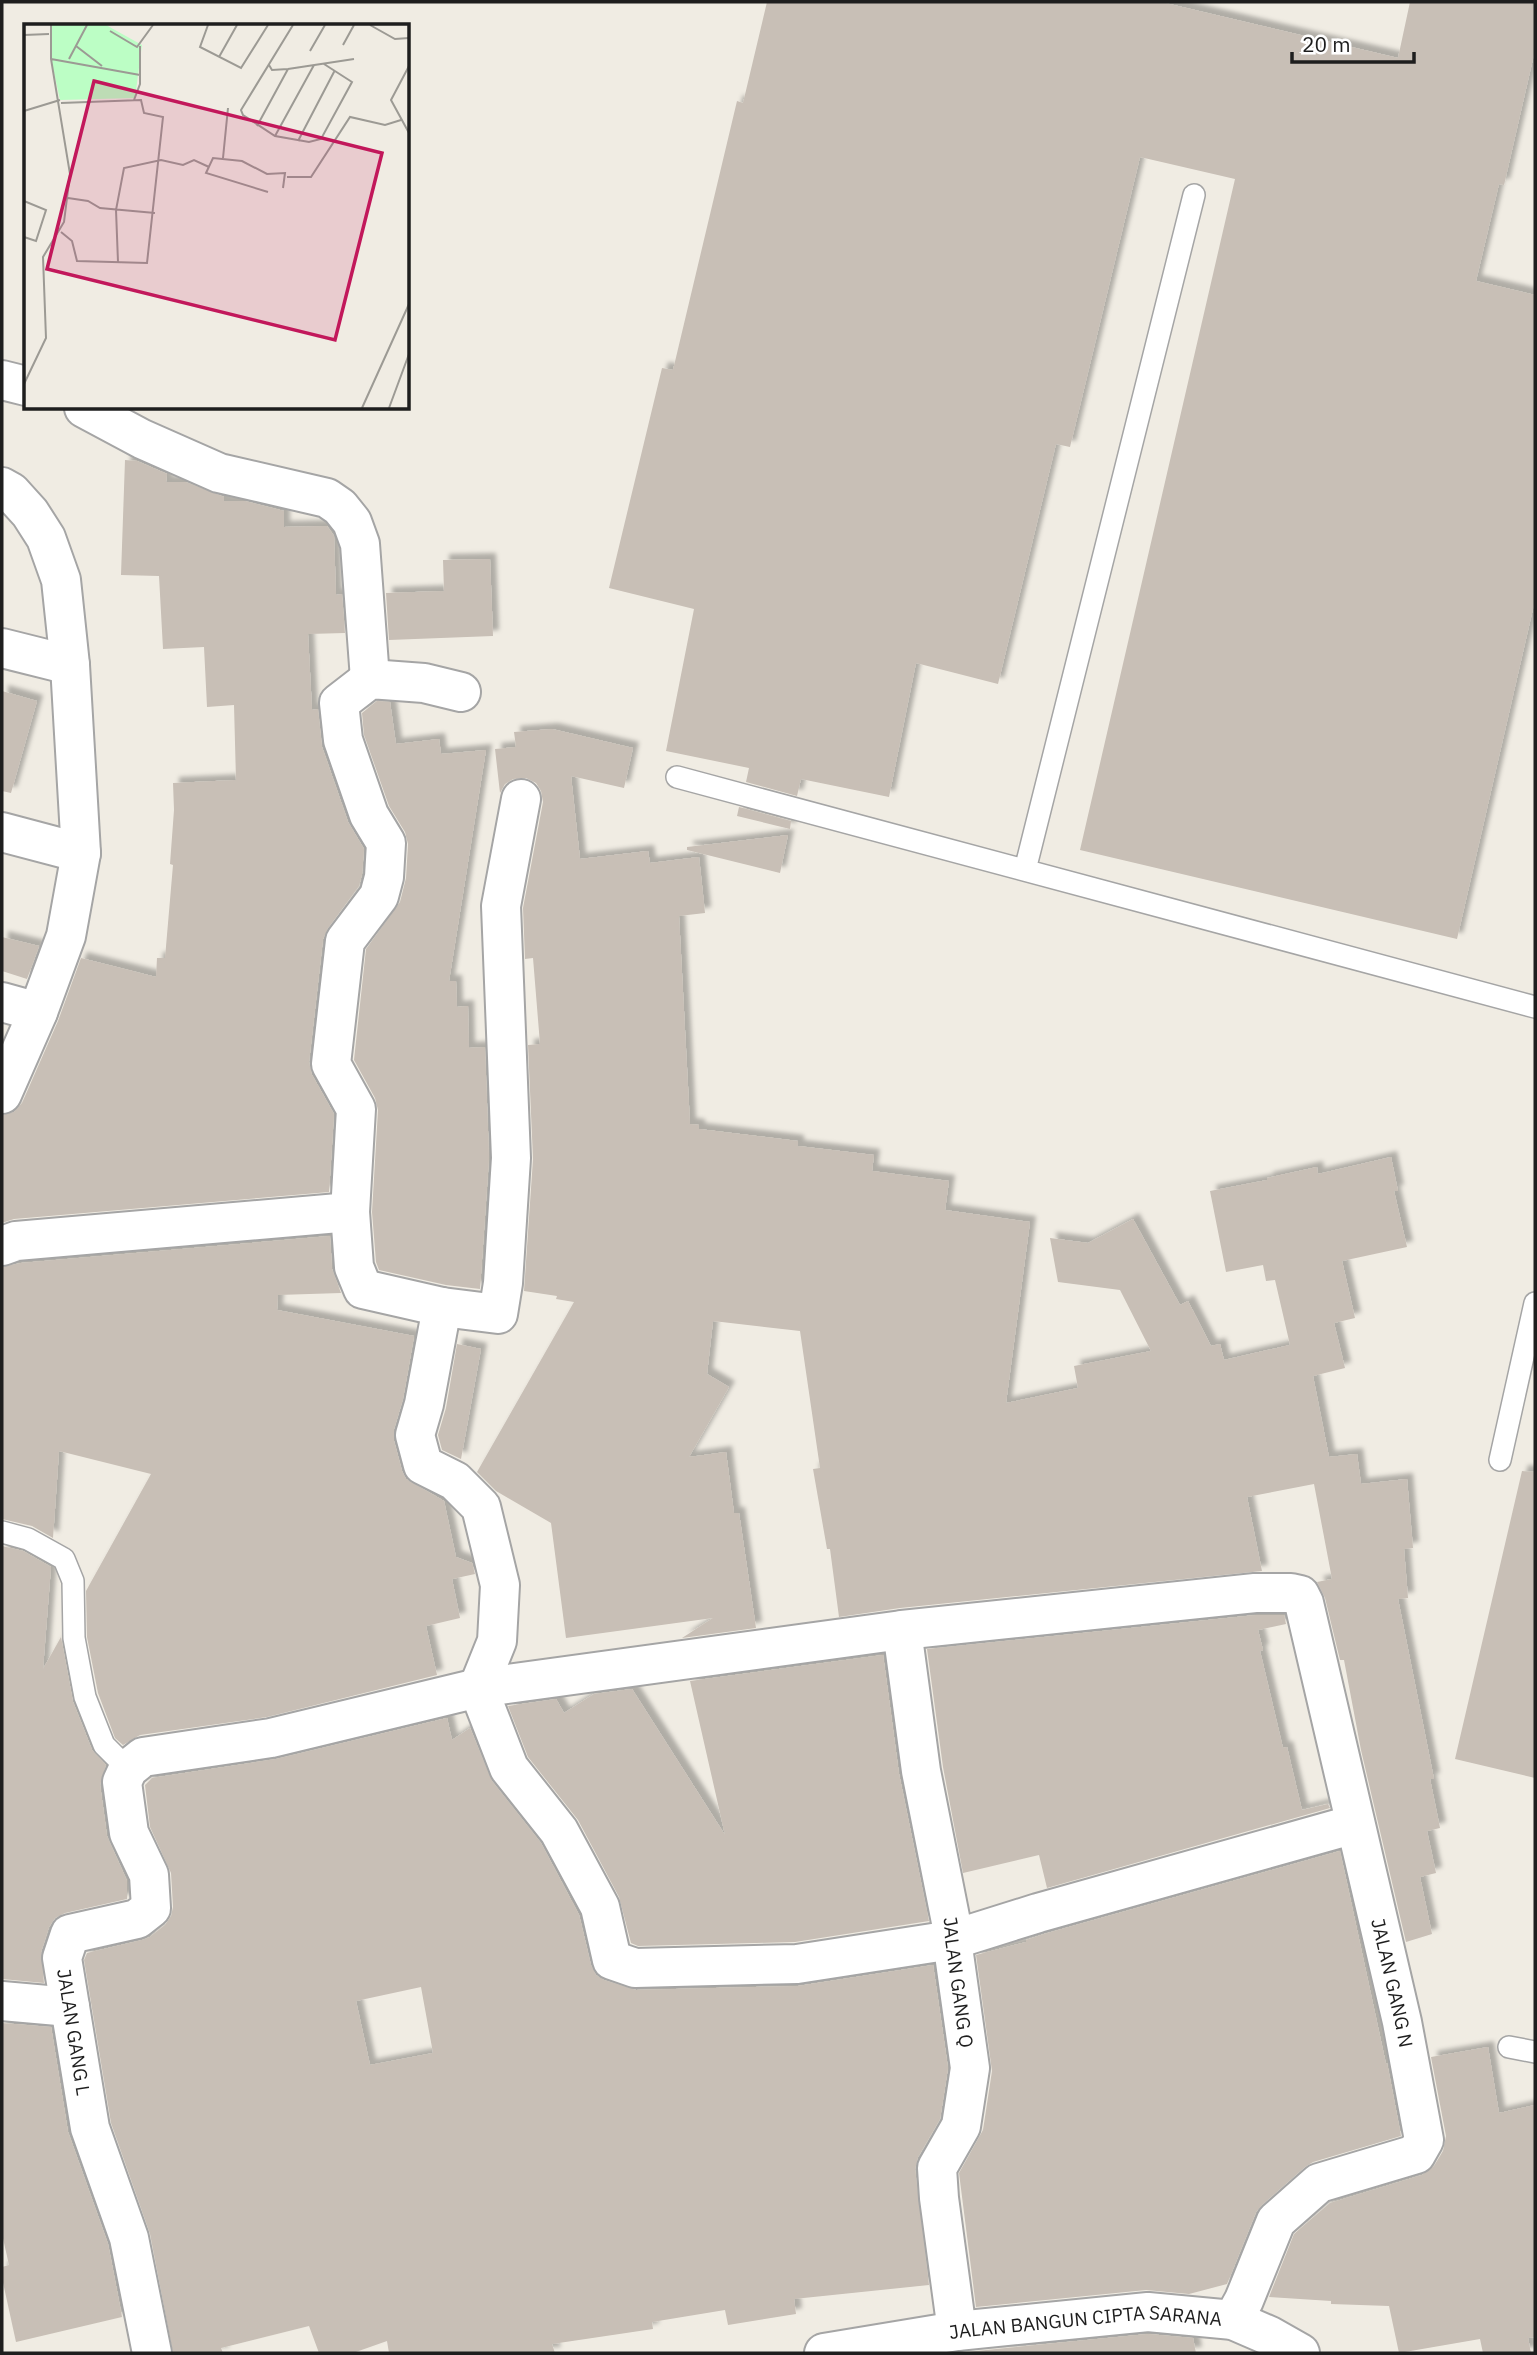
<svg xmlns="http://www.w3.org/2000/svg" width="1537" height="2355" viewBox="0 0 1537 2355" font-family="'IBM Plex Sans',sans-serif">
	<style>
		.building { fill: #c8bfb6; fill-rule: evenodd; filter: url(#shadow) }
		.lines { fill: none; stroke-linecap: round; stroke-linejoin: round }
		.lane-casing { stroke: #a5a5a5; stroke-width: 24 }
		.street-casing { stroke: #a5a5a5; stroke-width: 42 }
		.lane { stroke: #fff; stroke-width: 21 }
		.street { stroke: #fff; stroke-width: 38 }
		.labels { text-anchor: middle; stroke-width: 5; stroke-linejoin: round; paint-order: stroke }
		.street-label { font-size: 19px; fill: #1e1e1e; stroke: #fff }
		.inset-road { fill: none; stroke: #9c9a94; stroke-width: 2 }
		.view { fill: #c2185b; fill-opacity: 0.15; stroke: #c2185b; stroke-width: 3.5 }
		.inset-edge { fill: none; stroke: #1e1e1e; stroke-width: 3.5 }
	</style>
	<defs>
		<filter id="shadow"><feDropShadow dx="6" dy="-6" stdDeviation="2" flood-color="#0004"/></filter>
	</defs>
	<rect width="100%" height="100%" fill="#f0ece3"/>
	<path class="building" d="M767 2H1161L1398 58 1410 2H1535V50L1504 185 1499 184 1476 281 1535 295V600L1457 939 1080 850 1235 179 1140 157 1070 447 1056 444 998 684 916 663 889 797 801 779 797 796 746 782 749 768 666 751 694 609 609 588 662 368 673 370 737 101 743 103Z
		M125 460 137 461 167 474 166 482H186L224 497V501H245L284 511V527L327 526 334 536 336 595 342 594 345 633 308 634 312 710 318 709 322 747 348 822 364 849 362 874 359 886 328 928 323 939 309 1062 312 1075 334 1114 329 1192 14 1219 2 1223V1115L14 1112 22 1103 58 1021 81 958 156 977 157 958H165L173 865 170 864 174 810 173 783 236 780 234 705 207 707 204 647 163 649 159 576 121 575Z
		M490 559 493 636 389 640 386 593 444 591 443 560Z
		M2 691 37 701 11 793 2 791Z
		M377 701 390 702 396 744 439 739 441 754 486 750 449 981H456L457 1007 468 1006 469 1048 485 1047 489 1158 480 1289 446 1285 379 1270 376 1262 372 1212 378 1110 375 1098 354 1060 366 949 400 902 406 878 408 844 405 832 389 806 364 735 362 713Z
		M552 729 633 748 624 788 571 776 580 859 648 851 650 863 699 857 705 913 679 916 690 1124 699 1125V1129L798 1141V1146L874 1155 872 1171 949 1181 945 1210 1030 1222 1006 1403 1078 1388 1074 1366 1151 1351 1120 1290 1058 1282 1050 1238 1088 1243 1133 1219 1180 1305 1188 1301 1211 1346 1220 1344 1224 1360 1290 1345 1275 1280 1266 1281 1263 1265 1226 1272 1210 1191 1267 1180V1178L1317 1167 1318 1174 1391 1157 1398 1191H1394L1407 1247 1342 1261 1355 1318 1334 1323 1345 1368 1313 1376 1329 1457 1357 1454 1361 1484 1407 1479 1413 1548 1404 1549 1408 1598 1398 1599 1434 1779H1430L1440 1828 1427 1831 1436 1873 1420 1877 1432 1934 1406 1942 1361 1750 1344 1660H1340L1325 1598 1317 1582 1332 1579 1314 1484 1247 1497 1262 1571 900 1608 839 1617 830 1549H827L813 1469 820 1468 800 1331 713 1321 707 1374 729 1387 689 1457 726 1452 734 1513H739L756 1628 682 1638 713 1618 566 1638 551 1523 496 1491 477 1472 574 1302 556 1299 557 1296 524 1291 533 1159 528 1045 540 1044 533 958 525 959 523 908 543 802 541 791 536 783 526 778 513 779 505 784 500 793 495 749 516 747 514 732Z
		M739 807 791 821 790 829 737 816Z
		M788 835 780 873 687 850V847Z
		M2 937 39 946 27 979 2 971Z
		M330 1236 332 1269 341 1293 278 1295 277 1310 414 1336 403 1399 394 1429V1441L402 1471 406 1479 444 1501 456 1557 472 1563 475 1574 452 1579 460 1618 426 1626 437 1675 267 1717 140 1735 123 1745 115 1738 98 1693 87 1637 86 1591 151 1474 59 1451 53 1538 32 1526 2 1519V1267L21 1263Z
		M457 1344 481 1349 461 1459 442 1450 438 1435 446 1408Z
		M1522 1471 1535 1472V1778L1455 1759Z
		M2 1546 23 1551 51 1567 43 1669 61 1637 73 1702 92 1750 106 1765 100 1785 107 1836 127 1881V1899L65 1913 55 1918 49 1927 41 1952 44 1983 2 1979Z
		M1256 1615H1284L1286 1624 1258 1630 1263 1650 1260 1651 1283 1748 1287 1747 1302 1810 1328 1804 1330 1808 1047 1888 1039 1855 963 1873 943 1767 927 1649Z
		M883 1655 899 1774 929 1921 795 1942 638 1946 631 1943 619 1897 578 1820 528 1757 508 1706 556 1699 564 1713 594 1694 632 1689 725 1835 690 1681Z
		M447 1718 452 1740 470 1728 492 1781 541 1843 579 1915 591 1965 596 1975 604 1980 636 1990 798 1986 933 1965 948 2068 940 2119 918 2157 915 2169 929 2285 794 2299 796 2314 728 2325 725 2310 652 2322 653 2329 552 2344 555 2353H389L387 2341 353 2353H319L309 2326 221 2348 223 2353H173L150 2234 111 2123 84 1960 87 1953 142 1940 150 1937 165 1925 171 1916 173 1907 171 1873 150 1827 145 1785 152 1778 276 1759ZM421 1987 433 2053 370 2065 356 2001Z
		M1340 1851 1386 2064 1387 2063 1401 2136 1313 2162 1305 2167 1262 2205 1256 2212 1227 2284 1189 2294 1146 2290 976 2307 959 2173 983 2130 992 2071 976 1955 1026 1942V1940L1044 1934Z
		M2 2023 51 2027 68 2132 108 2244 122 2317 16 2342 2 2278V2267L9 2265 2 2234Z
		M1488 2047 1499 2113 1535 2105V2337L1528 2338 1531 2353H1483L1480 2339 1399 2353 1389 2306 1331 2304V2301L1269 2297 1294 2234 1330 2203 1422 2175 1434 2166 1443 2151 1446 2136 1431 2057Z
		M1148 2334 1193 2338 1196 2353 966 2352Z"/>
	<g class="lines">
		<defs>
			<path id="lane" d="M677 777 1535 1007
				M1025 870 1194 195
				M1500 1460 1535 1303
				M2 1532 28 1539 64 1559 73 1581 74 1638 85 1697 104 1745 128 1769
				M1509 2047 1535 2052"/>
			<g id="street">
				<path d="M2 380 26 386"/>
				<path d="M84 408 142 439 219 473 327 498 340 507 352 522 360 544 370 679"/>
				<path d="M2 487 11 492 30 513 46 538 61 580 70 665 81 853 66 936 38 1012 2 1094"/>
				<path d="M2 648 70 665"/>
				<path d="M461 692 424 683 370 679 339 703 343 740 369 815 386 843 384 877 379 896 345 941 331 1064 356 1109 350 1212 354 1267 363 1289 442 1307 498 1314 503 1283 511 1158 501 906 521 799"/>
				<path d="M2 832 81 853"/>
				<path d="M2 1002 38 1012"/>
				<path d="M2 1246 16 1241 350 1212"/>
				<path d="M442 1307 424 1404 415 1435 423 1465 455 1481 481 1507 500 1585 497 1641 478 1688 509 1768 559 1831 600 1907 612 1960 635 1968 797 1964 952 1940 1038 1913 1355 1824"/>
				<path id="s1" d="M902 1630 921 1771 951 1922 952 1940 970 2068 961 2126 937 2168 939 2198 957 2331"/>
				<path d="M2 2001 70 2007"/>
				<path id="s2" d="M152 2353 129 2238 90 2128 62 1958 70 1934 137 1919 151 1908 149 1875 129 1833 122 1782 128 1769 143 1757 271 1738 478 1688 902 1630 1255 1593H1291L1300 1595 1304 1603 1402 2022 1424 2140 1416 2154 1319 2183 1276 2221 1244 2300 1233 2320"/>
				<path id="s3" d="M824 2353 957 2331 1148 2312 1233 2320 1270 2336 1300 2353"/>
			</g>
		</defs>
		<use href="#lane" class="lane-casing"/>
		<use href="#street" class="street-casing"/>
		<use href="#lane" class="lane"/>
		<use href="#street" class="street"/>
	</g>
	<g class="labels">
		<g class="street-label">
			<text dy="7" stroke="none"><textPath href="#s1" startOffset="357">JALAN GANG Q</textPath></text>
			<text dy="7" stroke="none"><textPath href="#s2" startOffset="2252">JALAN GANG N</textPath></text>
			<text transform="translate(74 2032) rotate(81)" y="7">JALAN GANG L</text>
			<text dy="7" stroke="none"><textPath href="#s3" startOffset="264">JALAN BANGUN CIPTA SARANA</textPath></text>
		</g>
	</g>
	<g transform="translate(24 24)">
		<rect width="385" height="385" fill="#f0ece3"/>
		<path d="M27 1H82L118 21 111 74 36 76 27 35Z" fill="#bcfec5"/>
		<path class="inset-road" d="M184 1 176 23 217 44 244 1M269 1 217 86 219 91 251 112 285 118 297 115 328 58 300 40M346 1 371 15 385 14M86 7 113 23 129 1M0 11 25 10M319 21 330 1M52 22 78 42M286 27 301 1M195 33 213 1M27 35 116 51M45 35 63 1M245 41 248 46 264 45 330 35M385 42 367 76 385 109M110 76 116 60V22M0 87 36 76M233 102 264 45M251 112 290 41M274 117 311 46M199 134 204 84M263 153H287L326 93 361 101 377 96M244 168 182 149 189 134 218 137 243 150 261 149 259 164M44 174 64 177 76 184 131 189M0 177 22 186 12 217 0 213M37 208 48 217 53 237 123 239 139 93 120 89 117 76 37 79M94 238 92 186 100 144 137 136 159 141 170 136 185 143M0 360 22 314 19 233 40 198 46 150 27 35V1M338 384 385 280M365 384 385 330"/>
		<path class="view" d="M70 57 358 129 311 316 23 245Z"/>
		<rect width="385" height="385" class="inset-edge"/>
	</g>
	<rect width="1537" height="2355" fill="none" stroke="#1e1e1e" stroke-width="7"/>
	<path d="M1292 52v10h122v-10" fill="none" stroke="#1e1e1e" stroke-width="3.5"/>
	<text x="1302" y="52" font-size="21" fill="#1e1e1e" stroke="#ffffff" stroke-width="5" paint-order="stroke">20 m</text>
</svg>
